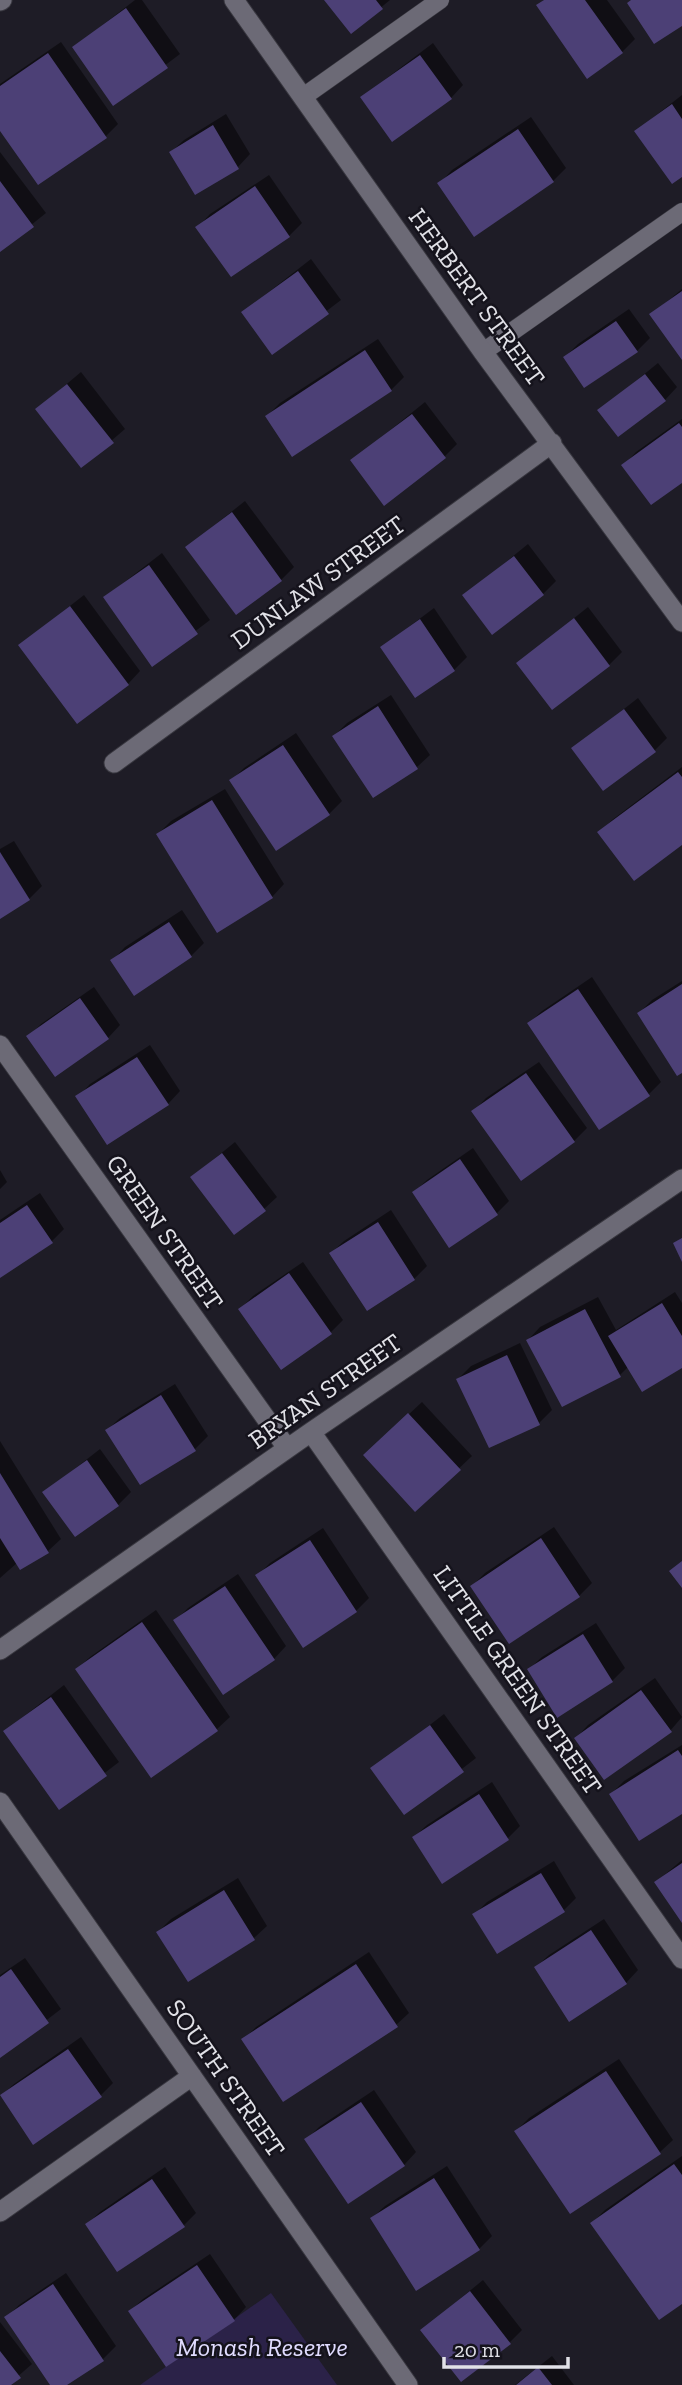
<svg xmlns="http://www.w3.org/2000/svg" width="682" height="2385" viewBox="0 0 682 2385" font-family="'Zilla Slab',serif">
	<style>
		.green { fill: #2b2248 }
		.shadow { fill: #0007 }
		.building { fill: #4c4076 }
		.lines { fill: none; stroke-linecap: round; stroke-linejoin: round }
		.service-casing { stroke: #38373f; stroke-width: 19 }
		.minor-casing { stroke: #38373f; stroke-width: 21 }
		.service { stroke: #6c6a76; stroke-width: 18 }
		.minor { stroke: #6c6a76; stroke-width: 19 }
		.labels { text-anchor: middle; stroke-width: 5; stroke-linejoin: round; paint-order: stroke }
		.street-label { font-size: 26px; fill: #e1e1e7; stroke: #15131c }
		.park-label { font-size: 26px; font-style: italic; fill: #e1dcff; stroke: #15131c }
	</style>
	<rect width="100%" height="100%" fill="#1e1c26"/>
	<path class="green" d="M271 2293 337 2385H140Z"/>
	<path class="shadow" d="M135 0H142L180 54 114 104 74 47Z
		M327 0H390L351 32Z
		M544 0H607L635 39 622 52 538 6Z
		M61 42 118 124 106 136 0 128V84Z
		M433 43 463 85 451 98 362 97Z
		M682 95V175L636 131Z
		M226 114 250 154 238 167 171 152 184 140Z
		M531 117 566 168 553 181 474 235 440 183 452 170Z
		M0 152 46 213 0 250Z
		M269 175 302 223 289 236 231 275 198 227 210 214Z
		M311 259 341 300 273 352 243 312Z
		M682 289V357L651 315Z
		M629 309 650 338 637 351 565 357 578 344Z
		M378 339 404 377 391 390 293 455 267 416 280 403Z
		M658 363 677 387 665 400 600 410Z
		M81 372 125 429 82 466 37 409Z
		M425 402 457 444 444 457 352 461Z
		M682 419V481L624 465 636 452Z
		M245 501 294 567 281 580 187 547Z
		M528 544 556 581 543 594 464 596Z
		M162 553 210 620 152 664 105 597Z
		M84 595 140 671 128 684 20 645Z
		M588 607 622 652 609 665 518 663Z
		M434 608 467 657 454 670 382 647Z
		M391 695 430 755 417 767 373 796 334 736 347 723Z
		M638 698 667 738 654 751 574 748Z
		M296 733 342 801 329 814 231 781 244 768Z
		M682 767V843L599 833 612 820Z
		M225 789 284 884 272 897 158 834 171 821Z
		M14 841 42 886 29 899 0 917V849Z
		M182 910 204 943 191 956 113 960 125 947Z
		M592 977 661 1082 649 1094 529 1023 542 1011Z
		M682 981V1071L639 1013 652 1000Z
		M94 987 120 1025 108 1038 29 1036 41 1024Z
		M150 1045 180 1091 168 1104 78 1097 90 1084Z
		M539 1062 587 1128 574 1141 474 1111 486 1098Z
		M235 1142 277 1197 264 1209 192 1177Z
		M473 1148 509 1201 497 1213 414 1192 427 1180Z
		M0 1170 7 1182 0 1189Z
		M40 1193 64 1229 51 1242 0 1276V1220Z
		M391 1210 427 1266 414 1279 331 1253 344 1241Z
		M303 1262 343 1320 330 1333 240 1309 253 1296Z
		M675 1292 682 1303V1366L628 1367 620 1375 528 1340 540 1327 598 1297 616 1330Z
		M520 1343 552 1410 539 1423 458 1379 471 1366Z
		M175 1384 208 1436 195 1449 140 1483 107 1430 120 1418Z
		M422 1402 472 1456 415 1510 378 1443Z
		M0 1441 61 1539 48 1551 17 1563 0 1578Z
		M100 1449 131 1492 118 1505 45 1492Z
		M554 1527 592 1583 579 1596 472 1586 485 1573Z
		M323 1528 369 1598 356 1611 304 1645 258 1575 270 1563Z
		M238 1574 286 1646 274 1659 175 1621 188 1608Z
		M156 1610 230 1717 217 1729 151 1776 77 1669 90 1657Z
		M596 1623 625 1668 612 1681 529 1669 542 1657Z
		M655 1678 682 1717 670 1731 576 1738 588 1725Z
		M64 1685 119 1762 59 1808 5 1731Z
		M444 1714 476 1758 405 1813 373 1769Z
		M682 1745V1812L611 1794 624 1781Z
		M492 1782 520 1826 507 1839 414 1837 427 1825Z
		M682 1860V1920L656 1882Z
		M554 1861 576 1898 564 1910 474 1915 487 1902Z
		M238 1878 267 1926 254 1938 188 1979 158 1932 171 1919Z
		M604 1919 638 1970 626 1983 536 1967 549 1955Z
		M369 1952 409 2013 396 2025 244 2039 256 2027Z
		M25 1958 61 2009 0 2056V1975Z
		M81 2037 113 2083 100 2096H1L14 2084Z
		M619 2059 673 2140 660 2152 570 2211 516 2131 529 2118Z
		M374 2090 416 2152 404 2165 307 2139 319 2127Z
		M682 2156V2302L592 2223 605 2210Z
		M447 2166 492 2236 479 2249 372 2218 385 2206Z
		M165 2167 196 2213 183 2226 87 2224 100 2212Z
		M210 2254 246 2307 234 2320 130 2311 143 2299Z
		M66 2273 116 2346 103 2359 64 2385H52L6 2318 19 2305Z
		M483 2280 522 2330 509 2343 422 2330Z
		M0 2322 32 2364 8 2385H0Z
		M552 2356 574 2385H515Z"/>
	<path class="building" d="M324 0H376L383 9 351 34Z
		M544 0H585L623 53 587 79 536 5Z
		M631 0H682V26L654 44 627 3Z
		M126 8 168 68 113 106 72 47Z
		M48 53 107 138 38 185 0 131V86Z
		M420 55 452 99 392 142 360 97Z
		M672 104 682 119V177L672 184 634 131Z
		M213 125 239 169 195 195 169 152Z
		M518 129 554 182 474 237 437 183Z
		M0 181 34 227 0 252Z
		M255 186 290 237 231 277 195 227Z
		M298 271 329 314 272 355 241 312Z
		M682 291V360L649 314Z
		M616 321 638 352 584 388 563 357Z
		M365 350 392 391 292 457 265 416Z
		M645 374 666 401 618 437 597 410Z
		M67 384 114 443 81 468 35 409Z
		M412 414 446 458 384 506 350 460Z
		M679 423 682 427V483L651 505 621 465Z
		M232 512 282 581 236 615 185 547Z
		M514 556 544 595 492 635 462 595Z
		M149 565 198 634 152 667 103 597Z
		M70 606 129 685 77 724 18 645Z
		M574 618 610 666 552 710 516 663Z
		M420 619 455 671 415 698 380 647Z
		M378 706 418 769 373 798 332 736Z
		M624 709 656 752 603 791 571 748Z
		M283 745 330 815 276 851 229 780Z
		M678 772 682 777V845L634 881 597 832Z
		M212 800 273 898 217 933 156 834Z
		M0 852 30 900 0 919Z
		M169 922 192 957 134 996 110 960Z
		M682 984V1073L677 1076 637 1013Z
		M578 989 650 1096 599 1130 527 1023Z
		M80 998 109 1039 55 1077 26 1036Z
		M137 1057 169 1105 107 1145 75 1096Z
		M526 1073 575 1142 521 1181 471 1111Z
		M222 1153 266 1211 234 1235 190 1177Z
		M460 1159 498 1215 449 1248 412 1192Z
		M27 1205 53 1243 0 1278V1223Z
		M378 1222 415 1280 367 1311 329 1253Z
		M682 1238V1262L673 1243Z
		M289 1273 332 1334 281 1370 238 1309Z
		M662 1303 682 1336V1368L642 1392 608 1336Z
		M585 1309 621 1377 562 1407 526 1340Z
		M507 1355 540 1425 489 1448 456 1379Z
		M161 1395 196 1451 140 1485 105 1430Z
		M408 1413 461 1470 415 1512 363 1455Z
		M87 1460 119 1506 75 1537 42 1492Z
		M0 1473 49 1553 20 1570 0 1538Z
		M541 1538 580 1597 509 1644 470 1586Z
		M310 1540 357 1612 303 1648 255 1575Z
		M682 1561V1588L669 1571Z
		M225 1586 275 1660 223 1695 173 1620Z
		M142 1622 218 1731 151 1778 75 1669Z
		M583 1634 613 1682 557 1718 527 1669Z
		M641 1690 672 1732 604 1780 574 1738Z
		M51 1697 107 1776 59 1810 3 1731Z
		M430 1725 464 1772 404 1815 370 1768Z
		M678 1750 682 1756V1814L639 1841 609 1794Z
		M479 1794 509 1840 442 1884 412 1837Z
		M682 1863V1923L654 1882Z
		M541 1873 565 1912 497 1954 472 1914Z
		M224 1890 255 1940 188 1982 156 1932Z
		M591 1930 627 1984 569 2022 534 1967Z
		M356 1964 398 2027 283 2102 241 2039Z
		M11 1969 49 2023 0 2058V1977Z
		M68 2049 102 2097 33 2145 0 2095Z
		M606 2071 661 2154 570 2214 514 2131Z
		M361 2102 405 2166 348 2204 304 2139Z
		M674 2164 682 2175V2304L659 2320 590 2223Z
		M434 2178 480 2250 416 2291 370 2218Z
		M152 2179 185 2227 117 2272 85 2224Z
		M197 2265 235 2321 166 2367 128 2311Z
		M53 2284 104 2361 67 2385H50L4 2317Z
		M470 2291 511 2344 461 2382 420 2330Z
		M0 2351 21 2378 11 2385H0Z
		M538 2367 552 2385H516Z"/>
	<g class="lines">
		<defs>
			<path id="service" d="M303 97 440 0
				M483 352 682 212"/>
			<path id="minor" d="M234 0 483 352 682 622
				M0 1 2 0
				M114 763 552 443
				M0 1045 287 1448
				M311 1432 682 1959
				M0 1650 311 1432 682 1179
				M0 1802 408 2385
				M0 2212 192 2076"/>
		</defs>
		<use href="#service" class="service-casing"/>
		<use href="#minor" class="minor-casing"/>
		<use href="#service" class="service"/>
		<use href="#minor" class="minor"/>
	</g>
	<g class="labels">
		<g class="street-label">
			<text transform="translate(477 297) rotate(54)" y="9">HERBERT STREET</text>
			<text transform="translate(318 582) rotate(-36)" y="9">DUNLAW STREET</text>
			<text transform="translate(165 1232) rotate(55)" y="9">GREEN STREET</text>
			<text transform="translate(325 1391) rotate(-35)" y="9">BRYAN STREET</text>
			<text transform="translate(518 1680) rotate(55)" y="9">LITTLE GREEN STREET</text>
			<text transform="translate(226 2078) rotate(55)" y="9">SOUTH STREET</text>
		</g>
		<g class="park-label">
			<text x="262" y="2356">Monash Reserve</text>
		</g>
	</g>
	<path d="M444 2357v10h124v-10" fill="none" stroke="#e1e1e7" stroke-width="3.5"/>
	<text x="454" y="2357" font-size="21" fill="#e1e1e7" stroke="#15131c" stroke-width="5" paint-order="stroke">20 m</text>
</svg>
